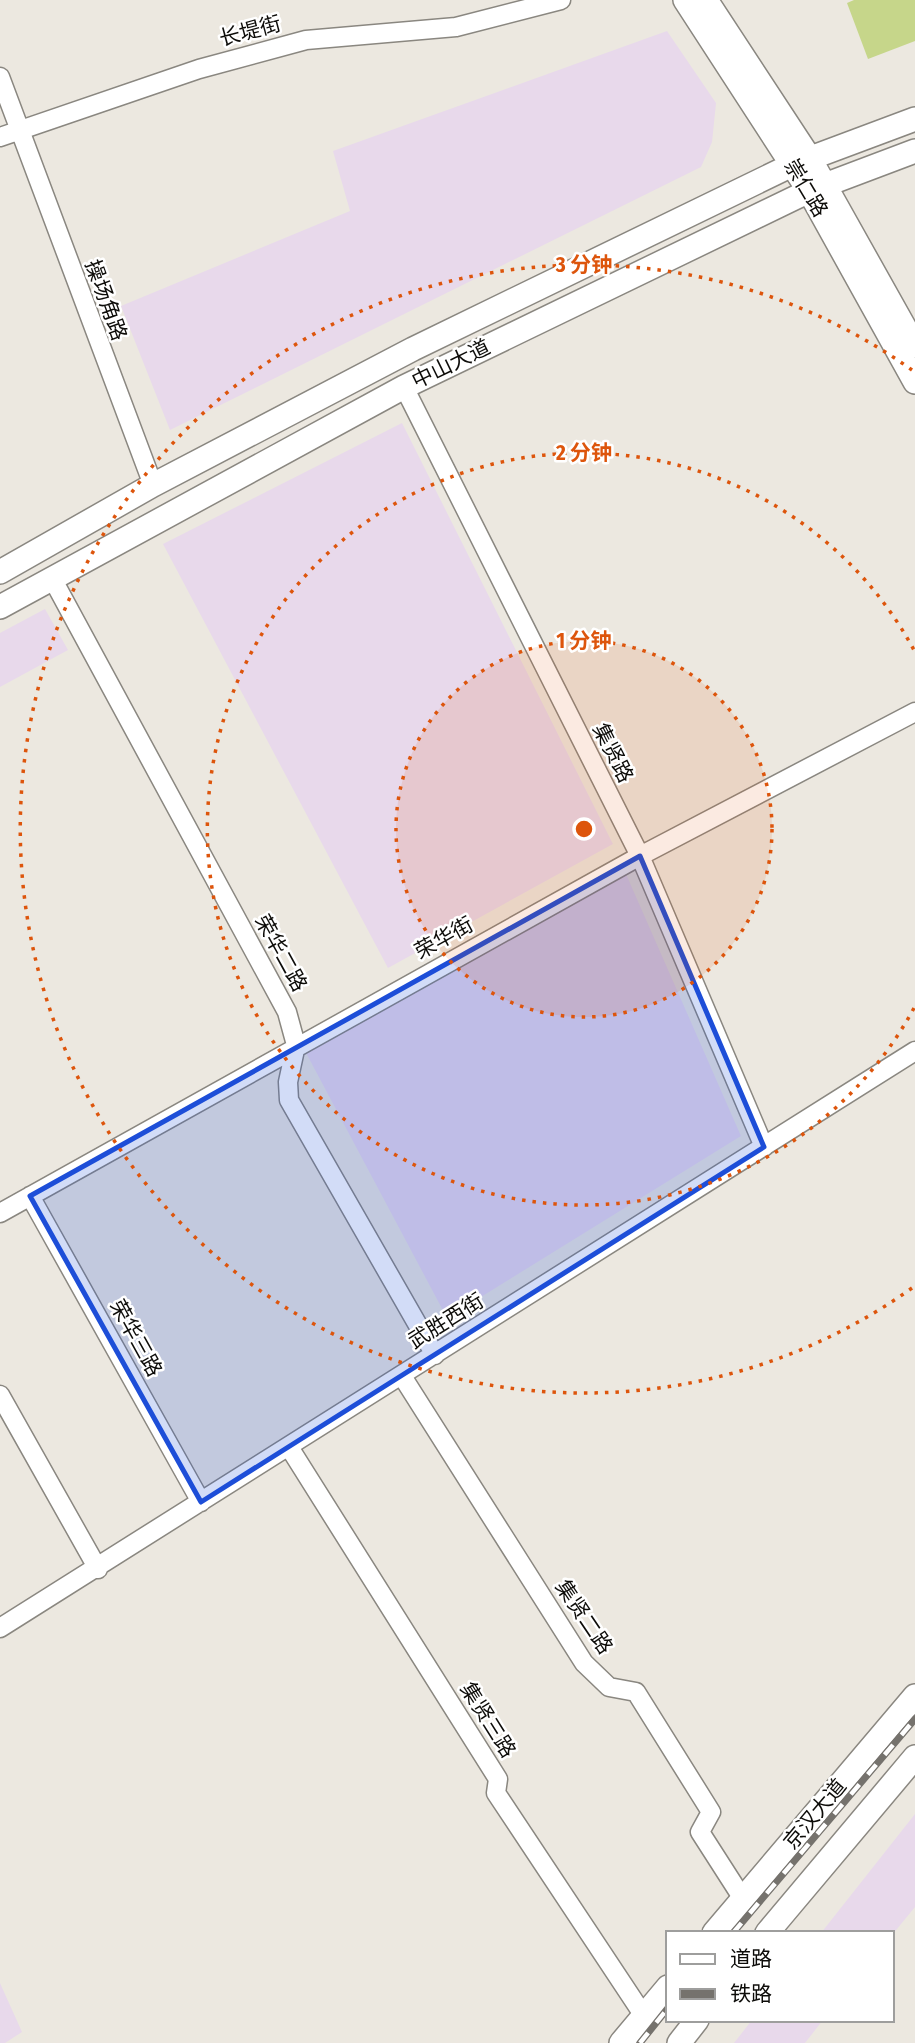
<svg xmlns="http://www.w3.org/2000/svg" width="915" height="2043" viewBox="0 0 915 2043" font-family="'Fira Sans Condensed','Noto Sans SC',sans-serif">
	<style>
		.commercial { fill: #e8d9eb }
		.pitch { fill: #c6d68a }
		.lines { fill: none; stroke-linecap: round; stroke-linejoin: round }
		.minor-casing { stroke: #8a8780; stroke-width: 21 }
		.major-casing { stroke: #8a8780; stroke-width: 26 }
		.minor { stroke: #fff; stroke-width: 18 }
		.major { stroke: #fff; stroke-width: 23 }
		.rail-casing { stroke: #75726d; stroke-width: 7 }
		.rail { stroke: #fff; stroke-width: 4.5; stroke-dasharray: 13; stroke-linecap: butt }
		.marked { fill: #1d4ed8; fill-opacity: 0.2; stroke: #1d4ed8; stroke-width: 5; stroke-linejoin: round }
		.ring { fill: none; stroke: #dd550c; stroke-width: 3.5; stroke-dasharray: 3.5 7 }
		.labels { text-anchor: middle; stroke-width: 5; stroke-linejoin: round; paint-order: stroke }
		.street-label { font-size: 21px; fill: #0d0c09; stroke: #fff }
		.centre { fill: #dd550c; stroke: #fff; stroke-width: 3.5 }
		.ring-label { font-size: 21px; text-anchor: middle; font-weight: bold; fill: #dd550c; stroke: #fff; stroke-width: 5; stroke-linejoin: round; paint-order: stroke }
	</style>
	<rect width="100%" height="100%" fill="#ece8e0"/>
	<path class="commercial" d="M667 31 716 103 712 142 701 167 170 430 121 306 350 211 333 151Z
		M402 423 613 844 388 968 163 544Z
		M45 609 68 650 0 687V633Z
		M626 874 741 1136 447 1318 305 1051Z
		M915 1814V1907L892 1935 821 1933Z
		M0 1983 22 2032 5 2043H0Z
		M752 2020H823L805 2043H734Z"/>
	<path class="pitch" d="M854 0H915V41L868 59 847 3Z"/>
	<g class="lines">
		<defs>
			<path id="minor" d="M0 77 153 485
				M0 137 199 69 306 40 456 27 561 0
				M404 387 640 856 764 1147
				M52 578 287 1012 296 1045 288 1082 289 1100 435 1355
				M30 1196 201 1502
				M0 1213 640 856 915 712
				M402 1376 584 1663 609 1687 636 1692 711 1812 700 1832 743 1899
				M0 1395 98 1569
				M289 1447 498 1779 496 1793 644 2016
				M0 1628 915 1051"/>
			<path id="major" d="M685 0 809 191 915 382
				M706 0 809 157 915 346
				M0 572 153 485 413 349 792 165 915 119
				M0 607 404 387 809 191 915 151
				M714 1933 915 1696
				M767 1933 915 1757
				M621 2043 668 1987
				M679 2043 697 2020"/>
		</defs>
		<use href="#minor" class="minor-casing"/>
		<use href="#major" class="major-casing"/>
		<use href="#minor" class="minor"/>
		<use href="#major" class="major"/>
		<defs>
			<path id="rail" d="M733 1933 915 1719
				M640 2043 668 2008"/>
		</defs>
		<use href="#rail" class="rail-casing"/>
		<use href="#rail" class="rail"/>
	</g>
	<path class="marked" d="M640 856 764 1147 201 1502 30 1196Z"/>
	<circle cx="584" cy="829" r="188" fill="#dd550c" fill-opacity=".12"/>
	<g class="ring">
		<circle cx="584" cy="829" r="188"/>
		<path d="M914 1008A376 376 0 1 1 914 650"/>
		<path d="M912 1288A564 564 0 1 1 912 370"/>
	</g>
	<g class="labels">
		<g class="street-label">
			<text transform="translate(250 31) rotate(-15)" y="7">长堤街</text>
			<text transform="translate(806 188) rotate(59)" y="7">崇仁路</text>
			<text transform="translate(106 300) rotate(70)" y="7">操场角路</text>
			<text transform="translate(451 364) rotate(-26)" y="7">中山大道</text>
			<text transform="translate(613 753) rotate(63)" y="7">集贤路</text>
			<text transform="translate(444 938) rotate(-29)" y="7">荣华街</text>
			<text transform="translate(281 953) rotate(61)" y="7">荣华二路</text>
			<text transform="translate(446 1321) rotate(-32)" y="7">武胜西街</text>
			<text transform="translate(136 1338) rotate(61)" y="7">荣华三路</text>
			<text transform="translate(584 1617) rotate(56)" y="7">集贤二路</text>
			<text transform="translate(488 1720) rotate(58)" y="7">集贤三路</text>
			<text transform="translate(815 1814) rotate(-50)" y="7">京汉大道</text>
		</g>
	</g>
	<circle cx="584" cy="829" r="10" class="centre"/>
	<g class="ring-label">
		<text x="584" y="272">3 分钟</text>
		<text x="584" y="460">2 分钟</text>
		<text x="584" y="648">1 分钟</text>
	</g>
	<rect x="666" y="1931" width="228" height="91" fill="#ffffff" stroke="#9e9e9d" stroke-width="2"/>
	<rect x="680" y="1954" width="35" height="10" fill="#ffffff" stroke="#9e9e9d" stroke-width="2"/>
	<text x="730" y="1966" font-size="21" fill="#0d0c09">道路</text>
	<rect x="680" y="1989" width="35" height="10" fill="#75726d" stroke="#9e9e9d" stroke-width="2"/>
	<text x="730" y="2001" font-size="21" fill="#0d0c09">铁路</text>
</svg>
